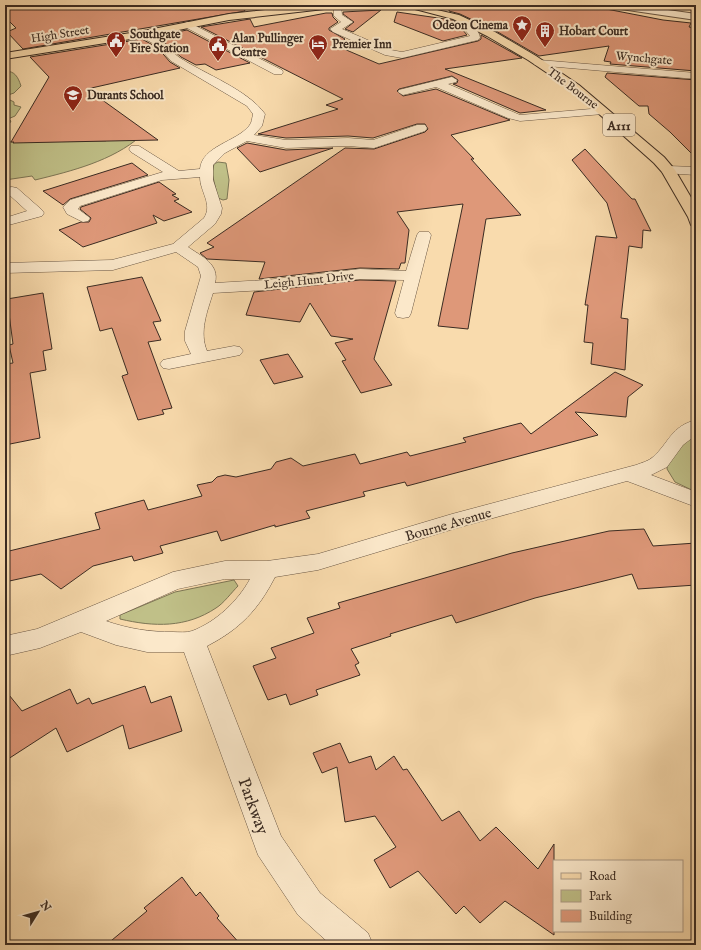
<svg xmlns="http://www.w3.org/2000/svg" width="701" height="950" viewBox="0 0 701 950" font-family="'IM FELL English',serif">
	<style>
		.green { fill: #c0c088; stroke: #7d7655 }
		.building { fill: #de9879; stroke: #3a2b22 }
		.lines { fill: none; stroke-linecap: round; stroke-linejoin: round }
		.minor-casing { stroke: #6a5745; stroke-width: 1 }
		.tertiary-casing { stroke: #6a5745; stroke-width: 2 }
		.primary-casing { stroke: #3a2b22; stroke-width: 2 }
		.minor { fill: #fbe8ca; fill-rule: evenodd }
		.tertiary { fill: #fbe8ca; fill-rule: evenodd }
		.primary { fill: #f9dbad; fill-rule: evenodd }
		.labels { text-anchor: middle; stroke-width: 4; stroke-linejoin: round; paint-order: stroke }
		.far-poi-label { font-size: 12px; font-weight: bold; fill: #3a2b22; stroke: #fbe8ca; text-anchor: start }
		.far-street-label { font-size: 12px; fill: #3a2b22; stroke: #fbe8ca }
		.shield { fill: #fbe8ca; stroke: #746454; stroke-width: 1 }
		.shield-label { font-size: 13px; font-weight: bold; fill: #3a2b22 }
		.street-label { font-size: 14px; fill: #3a2b22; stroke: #fbe8ca }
		.near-street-label { font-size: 17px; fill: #3a2b22; stroke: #fbe8ca }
	</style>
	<rect width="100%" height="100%" fill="#f9dbad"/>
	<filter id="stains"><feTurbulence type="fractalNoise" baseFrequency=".005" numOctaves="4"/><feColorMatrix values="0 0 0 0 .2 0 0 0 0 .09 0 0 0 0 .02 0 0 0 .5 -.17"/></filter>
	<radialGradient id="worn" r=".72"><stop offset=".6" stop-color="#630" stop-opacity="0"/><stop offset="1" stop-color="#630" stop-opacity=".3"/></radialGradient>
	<path class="green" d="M5 71C15 71 18 77 21 86L14 93 5 96Z
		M10 100 14 102V105L21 107 15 116 8 119 11 121 5 131V104Z
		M141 136C112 161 72 171 35 180L32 176 5 180V142L106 141 107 139Z
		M218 162 226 163 229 180 227 199 223 200 218 198 212 173 214 164Z
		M696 434V492L675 482 667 469C668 456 685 441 696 434Z
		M234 580 238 586C231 593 224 603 216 608 186 628 154 627 120 619V615L175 592Z"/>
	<path class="building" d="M5 5H208L243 7 245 11 23 49 7 32 16 28 5 17Z
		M450 5H596V7L663 20 691 23 689 27 696 28V71L610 64 611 62 604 61 609 46 539 56 496 31 460 14 449 11Z
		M381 10 353 32 345 29 354 22 343 14V12Z
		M397 12 452 20 457 23 467 35 443 41 394 22Z
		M326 13H332L333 17 338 22 329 28V30L345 39 337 46 379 64 478 41 481 39V35L522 58 445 69 546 110 520 113 453 84 457 83 458 80 452 76 399 89 397 91 403 96 436 89 510 120 451 135 474 159H471L521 215 486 219 468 329 438 326 463 204 397 212 409 230 405 263H401L399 269 360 268 259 279 265 262 207 259 200 253 214 247 207 243 345 148 374 149 425 132 428 129 425 124H417L373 138 348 136 286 138 258 134 338 109 326 105 343 99 201 27 250 19 254 27Z
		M187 30 250 63 216 70 205 64 196 65 181 57 157 36Z
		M142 39 158 48 170 62 180 68 87 89 158 140 13 143 14 142H11L49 77 30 57Z
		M607 73 696 80V158L670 132 649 114 648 106H639L605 77Z
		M247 143 286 150 333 148 260 172 237 148Z
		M585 149 632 199H635L651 231 643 230 642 248 629 246 621 318 628 319 625 370 591 364 593 343 584 342 588 305H585L596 236 617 238 607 203 572 160Z
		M132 163 148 175 70 199 63 205 43 191Z
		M159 182 176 194 172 195 179 199 174 201 192 212 164 221 153 215 157 223 83 247 59 230 81 222H89L91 218 80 209 81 207Z
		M142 277 161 321 153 322 161 340 148 342 172 408 162 410 164 414 138 420 122 376 128 374 112 328 100 331 87 287Z
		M360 280 396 281 374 359 392 385 361 393 342 361 346 360 335 343 353 339 331 336 310 303 300 322 246 315 254 292Z
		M43 293 52 349 43 351 46 370 30 373 40 438 5 445V364L13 363 9 345 13 344 7 299Z
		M288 354 303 377 274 384 260 360Z
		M615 372 643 385 628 397 626 417 575 412 598 435 407 486 405 482 363 492 365 496 306 511 310 518 275 527V525L221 541 217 531 160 546 163 553 134 561 132 556 93 566 61 589 41 574 5 582V552L100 529 95 513 144 500 148 510 202 496 197 485 212 482 217 477 225 475 236 477 271 469 276 462 291 458 303 466 355 454 360 464 407 452 410 456 466 442 463 438 521 423 531 434Z
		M644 529 653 546 696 543V585L638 589 632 574 535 598 456 623 452 615 390 634 391 636 351 649 359 663 355 665 360 675 316 690 318 695 290 705 286 694 268 700 253 666 276 658 271 648 314 633 307 618 340 608 338 603 512 553 609 531Z
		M145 686 151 703 171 696 182 731 129 749 123 725 67 752 56 728 5 761V690L22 711 70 689 77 704 89 698 92 704Z
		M340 743 349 763 371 756 376 770 394 756 403 770 407 769 442 821 459 811 480 841 496 827 538 869 554 844V935L505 901 480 923 464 906 456 914 418 871 390 888 374 860 396 847 375 816 345 822 337 767 322 773 313 753Z
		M182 877 196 896 200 892 219 916 217 918 241 945H106L147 911 144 908Z"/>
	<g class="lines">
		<defs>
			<path id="minor" d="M270 5H279L285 11 284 13H278Z
				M331 5H341L342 15 353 22 342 29 391 50 402 52 470 36 457 20 462 17C469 19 480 31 480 38L478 40 402 58 385 55 333 32 330 29 341 22 334 16V8Z
				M188 22 282 70 283 72 282 74H274L185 27V23Z
				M143 31C160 35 167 49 180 58 205 74 248 90 265 114L262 126 254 135 286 140 348 138 373 140 417 125H425L427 128 425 131 374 148 348 146 286 148 247 141 225 153 213 165V180L222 208 221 214 215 224 188 247C201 256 220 264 215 283L266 280 360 269 406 271 417 235 419 232H429L431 235 411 313 409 317 403 318 397 317 395 313 404 280 360 279 266 290 213 293C207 312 199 332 207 351L234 346 240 347 243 351 240 355 169 369 163 368 160 364 163 360 191 354 185 341V331L201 276 198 267 176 252 113 270 5 273V263L112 260 173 244 204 218C213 204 200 192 200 177L162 180 80 206 78 209 90 218 88 221 83 222 67 214 63 207 70 200 163 172 131 152 129 149 131 146H139L179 171 200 169C202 146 236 142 249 126 252 123 252 118 253 114L247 106 171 61 159 47 140 36 138 34Z
				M539 60 696 73V79L535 65 534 63Z
				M452 77 457 80 456 82 448 84 520 115 603 108 609 111 603 114 520 121 508 118 436 87 403 95 398 92 399 90Z
				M668 166 696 167V175L663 173 661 170Z
				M12 187 17 188 42 210 44 213 42 216 5 226V218L27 211 5 191 7 188Z
				M696 420V435L683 445 667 467 651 475 696 492V507L627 481 457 528 318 570 275 577C258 610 240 629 207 646L281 836 320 893 368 933 373 945H331L298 915 258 855 184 652H147L116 645 81 632 40 648 5 656V636L37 629 173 572 225 561H267L318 554 452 514 636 465C641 463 649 461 653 457 669 443 671 426 696 420ZM225 579H250C238 601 216 622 192 631 186 633 179 632 173 632 150 632 129 629 106 621L178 589Z"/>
			<path id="tertiary" d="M609 5H633L696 14V20L614 8Z"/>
			<path id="primary" d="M309 5H338L333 8 229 20 143 37 5 59V53L143 31 229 14Z
				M415 5 459 15 495 32 536 56 579 85 664 157 675 170 696 206V227L691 225 688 217 662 172 654 163 571 89 528 60 487 36 453 19 415 9 413 7Z"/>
		</defs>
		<use href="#minor" class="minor-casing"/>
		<use href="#tertiary" class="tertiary-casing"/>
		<use href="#primary" class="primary-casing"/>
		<use href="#minor" class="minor"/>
		<use href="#tertiary" class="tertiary"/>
		<use href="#primary" class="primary"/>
	</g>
	<defs>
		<symbol id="sight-pin" viewBox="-11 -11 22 30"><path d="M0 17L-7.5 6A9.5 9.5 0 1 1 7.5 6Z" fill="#8f2418" stroke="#fbe8ca"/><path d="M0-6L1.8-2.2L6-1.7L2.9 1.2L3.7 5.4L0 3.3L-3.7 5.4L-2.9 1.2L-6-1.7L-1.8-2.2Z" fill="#fff"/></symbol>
		<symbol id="building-pin" viewBox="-11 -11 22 30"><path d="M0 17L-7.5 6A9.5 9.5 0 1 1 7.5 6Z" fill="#8f2418" stroke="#fbe8ca"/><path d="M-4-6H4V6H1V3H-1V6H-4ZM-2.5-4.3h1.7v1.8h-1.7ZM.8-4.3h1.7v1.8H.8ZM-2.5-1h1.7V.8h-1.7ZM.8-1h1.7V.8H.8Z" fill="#fff"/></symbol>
		<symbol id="civic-pin" viewBox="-11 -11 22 30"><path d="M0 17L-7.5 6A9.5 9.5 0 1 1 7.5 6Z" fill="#8f2418" stroke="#fbe8ca"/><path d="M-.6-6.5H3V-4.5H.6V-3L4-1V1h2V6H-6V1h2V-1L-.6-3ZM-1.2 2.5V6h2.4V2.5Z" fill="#fff"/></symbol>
		<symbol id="hotel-pin" viewBox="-11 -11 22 30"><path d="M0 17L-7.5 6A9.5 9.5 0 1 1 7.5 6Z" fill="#8f2418" stroke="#fbe8ca"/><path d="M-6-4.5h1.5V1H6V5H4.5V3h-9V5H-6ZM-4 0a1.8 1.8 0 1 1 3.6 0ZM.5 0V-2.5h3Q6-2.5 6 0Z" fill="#fff"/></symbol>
		<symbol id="school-pin" viewBox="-11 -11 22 30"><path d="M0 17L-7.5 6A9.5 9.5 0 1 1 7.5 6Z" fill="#8f2418" stroke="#fbe8ca"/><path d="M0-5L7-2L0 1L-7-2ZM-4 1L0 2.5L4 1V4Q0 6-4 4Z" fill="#fff"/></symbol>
	</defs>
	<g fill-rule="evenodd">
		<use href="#sight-pin" x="511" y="14" width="22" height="30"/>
		<use href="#building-pin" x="534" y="20" width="22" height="30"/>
		<use href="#civic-pin" x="105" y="30" width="22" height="30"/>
		<use href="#hotel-pin" x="307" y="33" width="22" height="30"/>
		<use href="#civic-pin" x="207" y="34" width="22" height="30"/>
		<use href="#school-pin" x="62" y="84" width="22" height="30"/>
	</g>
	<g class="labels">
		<g class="far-poi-label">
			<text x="508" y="29" text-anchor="end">Odeon Cinema</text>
			<text x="559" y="35">Hobart Court</text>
			<text x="130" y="38">Southgate<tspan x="130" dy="14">Fire Station</tspan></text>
			<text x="232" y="42">Alan Pullinger<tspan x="232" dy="14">Centre</tspan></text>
			<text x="332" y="48">Premier Inn</text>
			<text x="87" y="99">Durants School</text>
		</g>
		<g class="far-street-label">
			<text transform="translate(60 34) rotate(-9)" y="4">High Street</text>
			<text transform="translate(644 58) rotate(5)" y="4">Wynchgate</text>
			<text transform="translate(573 88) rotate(37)" y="4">The Bourne</text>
			<text transform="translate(309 280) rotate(-6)" y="4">Leigh Hunt Drive</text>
		</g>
		<rect class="shield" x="603" y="114" width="32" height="22" rx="3"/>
		<g class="shield-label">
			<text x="619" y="130">A111</text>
		</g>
		<g class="street-label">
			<text transform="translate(448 524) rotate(-16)" y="5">Bourne Avenue</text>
		</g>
		<g class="near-street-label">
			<text transform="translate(254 806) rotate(70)" y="6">Parkway</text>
		</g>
	</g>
	<rect width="701" height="950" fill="none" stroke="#f9dbad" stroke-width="20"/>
	<rect x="6" y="6" width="689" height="938" fill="none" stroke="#3a2b22" stroke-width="2"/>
	<rect x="10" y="10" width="681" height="930" fill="none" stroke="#3a2b22"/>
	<rect x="553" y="860" width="130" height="72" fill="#fbe8ca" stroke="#ae9c87"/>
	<rect x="561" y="873" width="20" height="6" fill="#f9dbad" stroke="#ae9c87"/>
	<text x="589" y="880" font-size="12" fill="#3a2b22">Road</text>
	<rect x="561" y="890" width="20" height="12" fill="#c0c088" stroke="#ae9c87"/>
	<text x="589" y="900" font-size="12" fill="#3a2b22">Park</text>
	<rect x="561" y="910" width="20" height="12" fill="#de9879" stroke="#ae9c87"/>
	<text x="589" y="920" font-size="12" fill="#3a2b22">Building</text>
	<g transform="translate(38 912) rotate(53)" stroke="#fbe8ca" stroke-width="3" paint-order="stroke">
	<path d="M0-3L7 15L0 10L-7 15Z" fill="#3a2b22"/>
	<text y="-6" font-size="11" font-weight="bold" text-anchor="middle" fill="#3a2b22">N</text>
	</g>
	<rect width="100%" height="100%" filter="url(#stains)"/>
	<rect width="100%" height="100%" fill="url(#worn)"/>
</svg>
